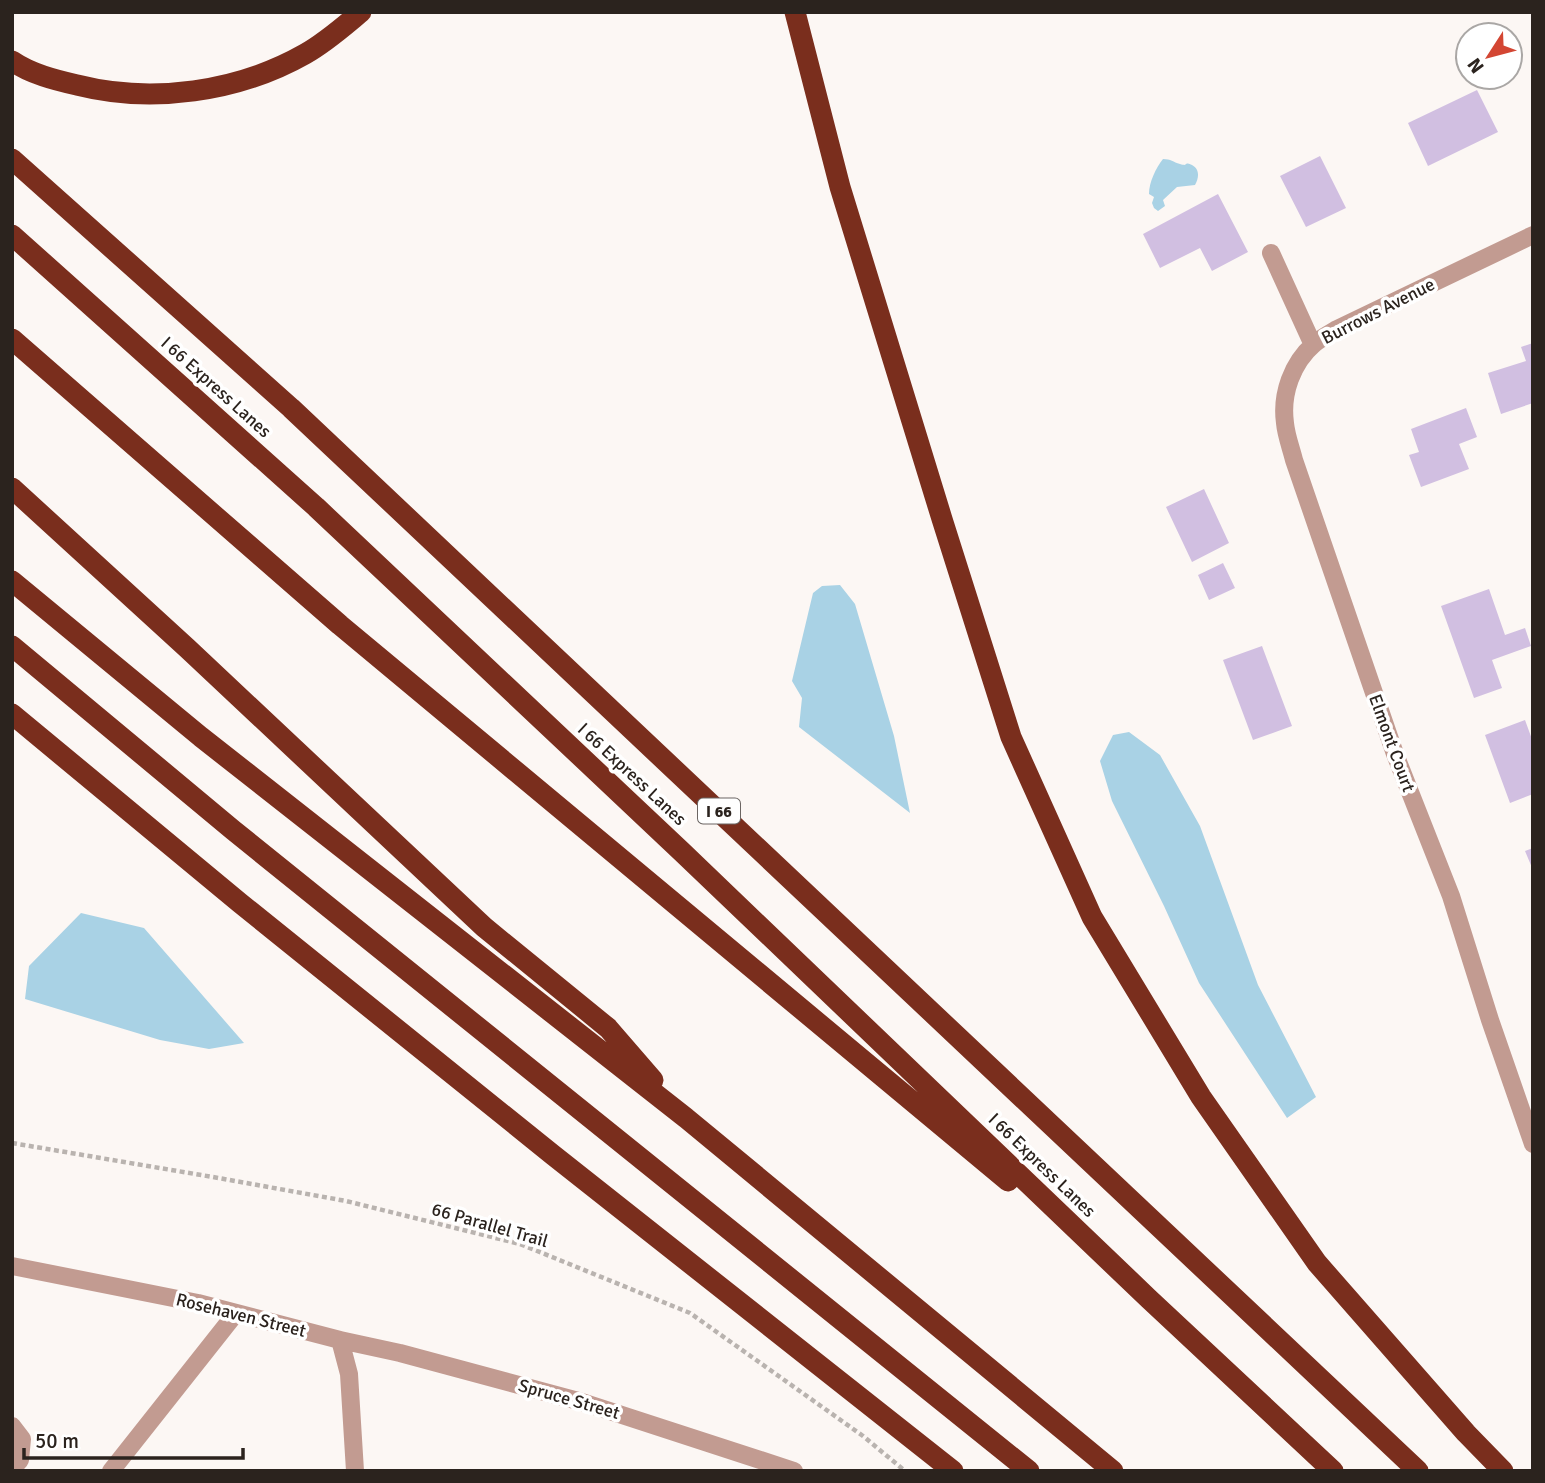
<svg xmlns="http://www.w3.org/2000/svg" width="1545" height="1483" viewBox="0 0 1545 1483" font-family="Signika,sans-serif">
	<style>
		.water { fill: #a9d2e5 }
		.building { fill: #d1bfe1 }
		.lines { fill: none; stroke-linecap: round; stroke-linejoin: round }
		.path { stroke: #b9b3af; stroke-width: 4.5; stroke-dasharray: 5 3.5; stroke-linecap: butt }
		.service { stroke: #c29b91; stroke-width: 18 }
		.minor { stroke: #c29b91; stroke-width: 18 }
		.motorway { stroke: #7a2e1d; stroke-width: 21 }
		.labels { text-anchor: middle; stroke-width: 7; stroke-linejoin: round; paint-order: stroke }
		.shield { fill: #fff; stroke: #6b6562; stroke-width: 2 }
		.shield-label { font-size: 16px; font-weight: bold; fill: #2b231e }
		.street-label { font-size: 18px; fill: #2b231e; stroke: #fff }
	</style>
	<rect width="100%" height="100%" fill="#fcf7f4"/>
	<path class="water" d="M1163 159C1171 159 1173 162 1180 164 1190 167 1182 161 1192 165 1200 169 1199 178 1195 185L1177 187 1163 200 1165 206 1158 211 1154 208 1152 203 1154 197 1149 194C1149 182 1156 168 1163 159Z
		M840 585 855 604 894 736 910 813 799 727 802 698 792 681 813 593 822 586Z
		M1129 732 1160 755 1200 826 1258 985 1316 1097 1287 1118 1199 983 1164 906 1112 801 1100 761 1113 735Z
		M81 913 144 928 244 1043 209 1049 160 1040 25 999 29 966Z"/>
	<path class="building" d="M1477 90 1498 132 1428 166 1408 123Z
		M1320 156 1346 208 1306 227 1280 176Z
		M1218 194 1248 252 1212 271 1200 248 1160 268 1143 234Z
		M1533 343V403L1501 414 1488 373 1526 361 1521 347Z
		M1466 408 1477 437 1459 444 1469 469 1421 487 1409 455 1419 452 1411 429Z
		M1204 489 1229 543 1192 562 1166 507Z
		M1223 563 1235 588 1209 600 1198 575Z
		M1489 589 1505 635 1525 628 1531 646 1492 660 1502 688 1474 698 1441 606Z
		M1262 646 1292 726 1253 740 1223 660Z
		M1525 720 1533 742V794L1510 803 1485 735Z
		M1533 848V870L1525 851Z"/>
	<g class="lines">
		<path class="path" d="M12 1143 213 1177 346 1201 520 1244 690 1313 863 1436 905 1471"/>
		<path class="service" d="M12 1426 22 1439 20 1460 12 1469"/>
		<path class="minor" d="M1533 235 1337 329C1329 334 1321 338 1314 344 1292 363 1281 394 1285 423 1286 435 1291 448 1294 460L1395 754 1451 896 1490 1020 1533 1144
			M1271 253 1313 345
			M12 1266 198 1303 340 1340 400 1353 582 1402 794 1471
			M340 1340 349 1374 355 1471
			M111 1471 236 1313"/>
		<path class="motorway" d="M795 12 840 187 942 519 1011 737 1092 917 1201 1097 1317 1263 1466 1433 1503 1471
			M12 61C31 74 55 80 77 85 152 104 238 92 305 54 325 43 343 27 361 12
			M12 159 291 408 1418 1471
			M12 235 316 507 681 851 1149 1299 1333 1471
			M12 339 340 625 1008 1181
			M12 488 187 648 484 927 608 1028 653 1080
			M12 581 201 737 686 1118 1113 1471
			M12 646 233 830 1029 1471
			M12 714 240 903 553 1155 953 1471"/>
	</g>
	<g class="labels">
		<rect class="shield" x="698" y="798.5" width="42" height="25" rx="5"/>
		<g class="shield-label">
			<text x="719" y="817">I 66</text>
		</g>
		<g class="street-label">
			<text transform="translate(1378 311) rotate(-27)" y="6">Burrows Avenue</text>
			<text transform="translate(216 387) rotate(42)" y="6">I 66 Express Lanes</text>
			<text transform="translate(1392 743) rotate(70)" y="6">Elmont Court</text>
			<text transform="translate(632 774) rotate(43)" y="6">I 66 Express Lanes</text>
			<text transform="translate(1042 1165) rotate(44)" y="6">I 66 Express Lanes</text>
			<text transform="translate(490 1225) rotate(16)" y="6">66 Parallel Trail</text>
			<text transform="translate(241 1315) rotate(14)" y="6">Rosehaven Street</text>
			<text transform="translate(569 1399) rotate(16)" y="6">Spruce Street</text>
		</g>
	</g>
	<rect width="1545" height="1483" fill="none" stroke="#2b231e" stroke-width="28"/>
	<g transform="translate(1489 56) rotate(234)"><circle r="33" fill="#ffffff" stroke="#aaa7a5" stroke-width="2"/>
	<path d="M0-5L12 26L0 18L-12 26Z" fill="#d34633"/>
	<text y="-10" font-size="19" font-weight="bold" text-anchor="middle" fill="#2b231e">N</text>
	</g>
	<path d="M24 1448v10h219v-10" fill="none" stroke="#2b231e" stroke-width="3.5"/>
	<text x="35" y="1448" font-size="21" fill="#2b231e" stroke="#ffffff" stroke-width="5" paint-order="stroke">50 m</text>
</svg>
